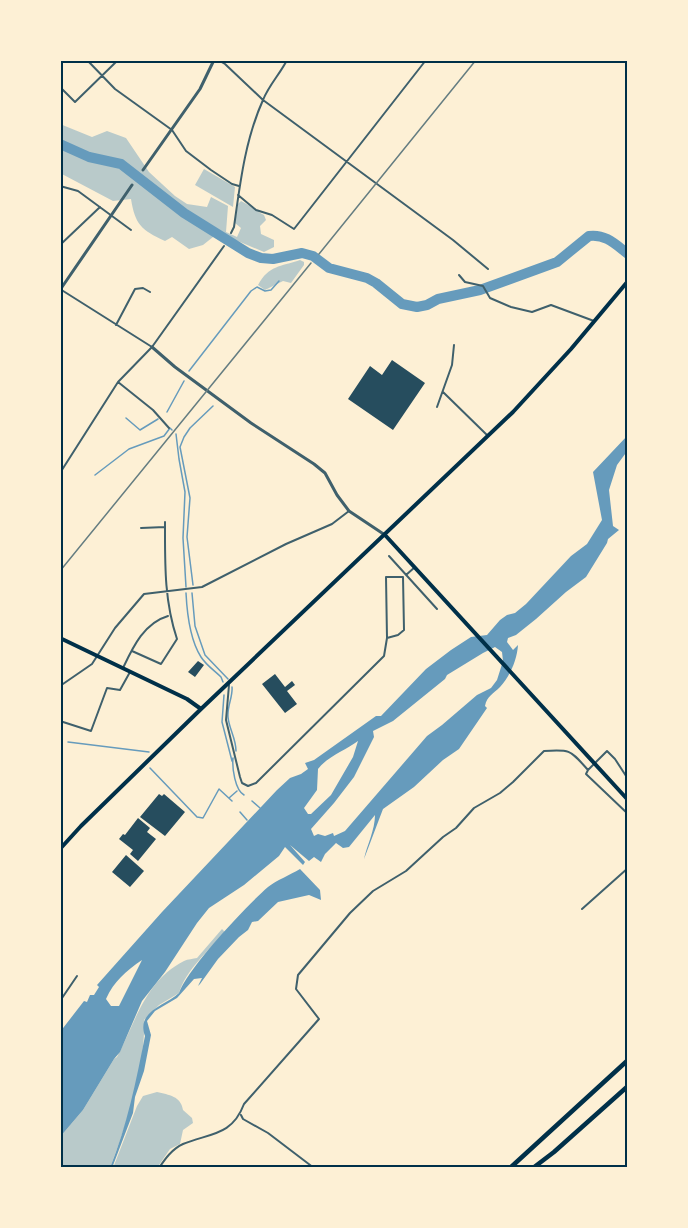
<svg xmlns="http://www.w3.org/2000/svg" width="688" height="1228" viewBox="0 0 688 1228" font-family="'Fira Sans',sans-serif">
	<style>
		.green { fill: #b9caca }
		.water { fill: #669bbc; fill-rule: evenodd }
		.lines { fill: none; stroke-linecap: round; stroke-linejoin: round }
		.stream { stroke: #669bbc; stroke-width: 1.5 }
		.river { stroke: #669bbc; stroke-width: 10 }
		.building { fill: #264d5e }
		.minor { stroke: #3f606c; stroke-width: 2 }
		.tertiary { stroke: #3f606c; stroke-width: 3 }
		.primary { stroke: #003049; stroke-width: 4 }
		.trunk { stroke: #003049; stroke-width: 4.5 }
		.rail { stroke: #657d81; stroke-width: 1.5 }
		.neatline { fill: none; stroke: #003049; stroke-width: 2 }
	</style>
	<rect width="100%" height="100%" fill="#fdf0d5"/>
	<path class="green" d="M60 124 92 137 107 131 126 138 149 172 175 196 187 204 207 207 211 197 228 206 226 232 237 237 241 228 235 223 238 204 241 201C250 205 255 211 264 215L266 220 260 226 261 234 274 240V247L264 252 226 236 213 237 203 245 189 249 172 237 165 241C141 230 135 224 131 199L113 201 60 173Z
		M204 169 235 187 233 207 195 185Z
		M300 260 304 262V265L291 283 283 281 265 290 258 285C269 265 280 267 300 260Z
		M222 929 225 932C209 950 186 970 179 993L159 1005 144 1020C146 1066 126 1126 110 1168H60V1137L83 1110 114 1059 117 1057C136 1021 145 981 184 961 188 959 193 959 197 958Z
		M157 1092C169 1095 181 1096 183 1110L192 1118 193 1123 183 1130 180 1144 170 1149 157 1168H113L137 1106 143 1096Z"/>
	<path class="water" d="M628 435V450L617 465 609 490 613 526 619 530 608 539 607 543 586 577 566 592 536 619 516 635 508 638 507 642 513 650 518 645C517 660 510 676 500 687 493 694 487 696 485 706L487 708 459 749 443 760 414 787 383 809 364 859C367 845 375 830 375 815L349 847 343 848 336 843 325 854 321 862 314 857 309 861 290 845 305 862 303 865 285 847 279 856 244 885 209 908 197 923 165 972 142 1001 120 1052 114 1059 83 1110 60 1137V1032L84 1001 87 1002 90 995H94L99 987 97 985 162 912 277 790 290 778 301 774 308 769 305 763 314 760 376 716H381L426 669 451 650 471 637 487 635 500 620 507 615 515 613 526 604 571 556 587 544 602 520 593 472ZM495 647 502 652 503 661 497 680 491 688 477 695 442 725 427 736 345 831 334 836 333 833 325 836 318 834 314 836 311 829 334 803 354 777 374 737 373 731 393 721 445 679 447 675 483 653ZM358 741 353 757 331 795 311 814H308L304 808 317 790 318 769C328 756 346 750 358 741ZM142 960 119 1006H111L106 999C114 981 126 971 142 960Z
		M300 869 320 890 321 900 309 895 278 902 258 921 252 922 248 930 239 937 218 959 200 984 198 986 202 978 194 979 177 998 155 1011 147 1021 151 1035 144 1071 135 1097 133 1113 112 1168H110C127 1125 136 1082 145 1036 136 1011 165 1006 179 993 187 969 247 905 268 887 277 880 290 875 300 869Z"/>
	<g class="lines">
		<path class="stream" d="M189 371 251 291 257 287 265 291 271 290 279 281
			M167 412 184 381
			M126 418 140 430 158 419
			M176 434 179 459 185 492 183 538 186 587
			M95 475 129 449 164 436 170 428 172 430
			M193 585 187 537 190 498 180 447 184 437 190 428 213 406
			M186 593C187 613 190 640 201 657 206 665 215 671 221 677L223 682
			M192 593 195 626 205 655 228 679
			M232 687C233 697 227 706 228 717 229 729 236 738 236 751
			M224 695 222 722 232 761
			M68 742 149 752
			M233 758C232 768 235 790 244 795
			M150 768 197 817 203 818 219 789 232 801
			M229 798 237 791
			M252 801 260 808
			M240 812 247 820"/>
		<path class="river" d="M60 144 89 157 121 164 184 213 248 253 261 258 273 259 302 253 313 256 329 268 367 278 376 283 402 304 417 307 427 305 438 299 480 290 557 262 589 236C606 234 615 244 628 254"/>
	</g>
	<path class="building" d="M392 360 425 383 393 430 348 399 370 366 382 375Z
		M198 661 204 665 195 677 188 672Z
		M275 674 285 687 292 681 295 685 287 691 297 704 285 713 262 684Z
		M159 794 162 796 164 794 185 812 165 836 140 817Z
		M138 818 150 828 147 832 156 839 138 861 130 854 133 850 119 839 123 834 125 835Z
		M126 855 144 871 130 887 112 872Z"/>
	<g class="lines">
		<path class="minor" d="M87 60 115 89 172 130 186 151 211 170 232 184 239 186
			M218 60 225 64 263 100 453 240 488 269
			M60 87 75 102 118 60
			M60 186 78 191 131 230
			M238 195 256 210 272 215 294 229 426 60
			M231 233 234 227C240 184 245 140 263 100 269 85 280 74 287 60
			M60 245 100 207
			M459 275 465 282 483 286 490 298 511 307 532 312 551 305 594 321
			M60 289 152 347
			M116 325 135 289 143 288 150 292
			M118 382 153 410 169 428
			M443 392 488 436
			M437 407 452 365 454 345
			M60 473 118 382 152 347 224 246
			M141 528 165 527
			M389 556 437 609
			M406 575 415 567
			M386 577H403L404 630 398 635 387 638Z
			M132 651 161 664 177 639C164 600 165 563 165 522
			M123 668C133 647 144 623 168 616
			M229 685 226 720 240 777 242 783 248 786 256 783 384 656 387 638
			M60 686 92 664 115 628 144 594 202 587 286 544 332 524 349 511
			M60 721 91 731 107 688 120 690 130 672
			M588 770 607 751 615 759 628 779
			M582 909 628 868
			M60 1001 77 976
			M241 1115 243 1119 268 1133 314 1168
			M159 1168C165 1159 172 1149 183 1144 210 1133 232 1136 244 1104L319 1019 296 989 298 975 350 913 373 891 406 871 443 837 456 828 474 808 500 793 513 782 544 751C571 749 570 750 588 770L586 774 628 814"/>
		<path class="tertiary" d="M143 170 200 89 214 60
			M60 290 132 185
			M152 347 175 367 251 423 314 464 325 473 337 495 349 511 385 535"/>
		<path class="primary" d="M385 535 628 800
			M60 638 187 699 201 709
			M60 849 81 826 201 709 513 412 571 349 628 281"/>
		<path class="trunk" d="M510 1168 628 1060
			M533 1168 554 1152 628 1086"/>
		<path class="rail" d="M319 254 476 60
			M60 571 311 263"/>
	</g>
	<rect width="688" height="1228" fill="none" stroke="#fdf0d5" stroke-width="123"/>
	<rect x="62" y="62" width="564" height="1104" class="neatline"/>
</svg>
